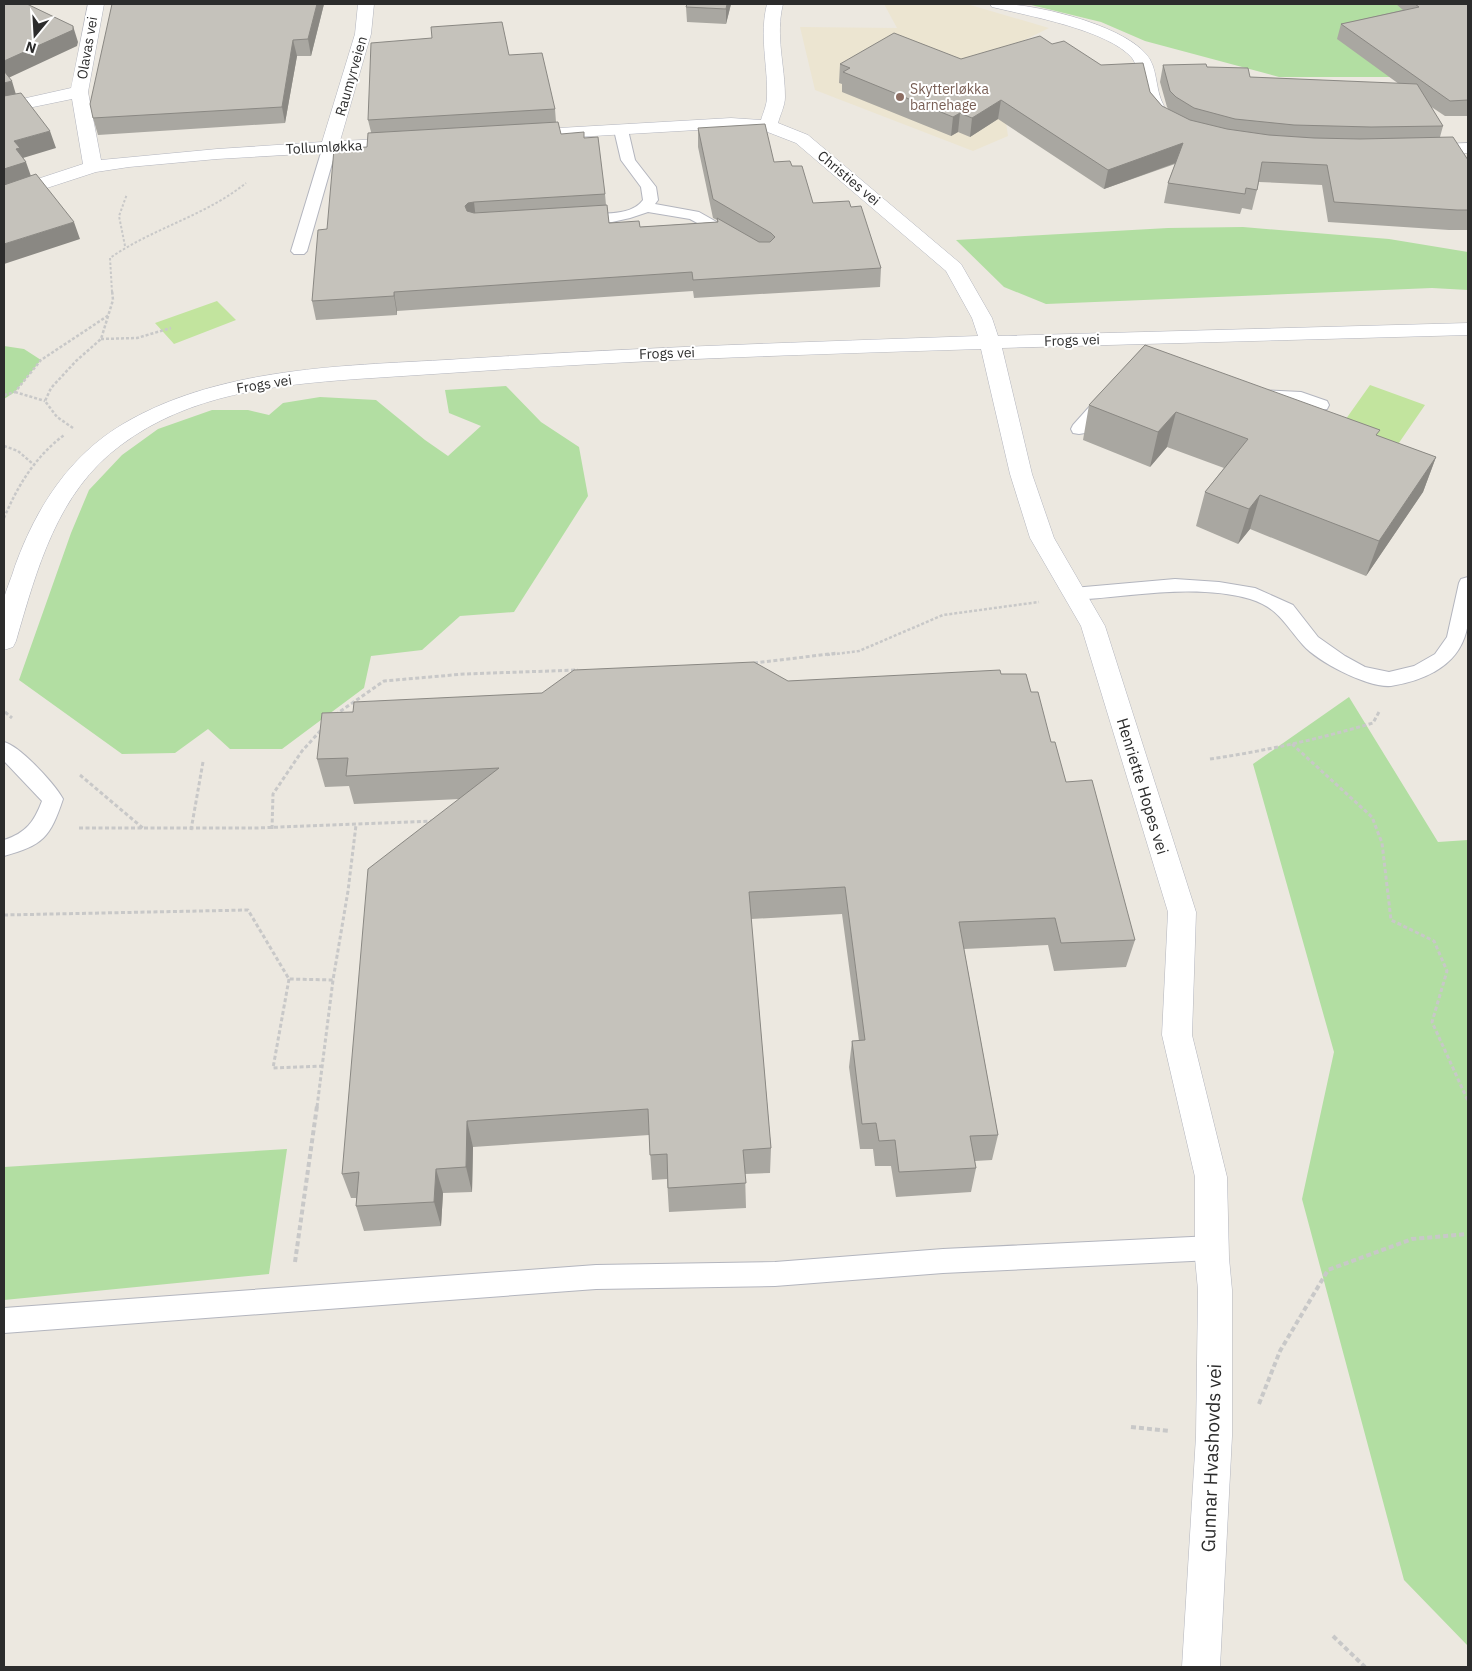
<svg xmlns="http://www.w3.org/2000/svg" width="1472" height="1671" viewBox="0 0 1472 1671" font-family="'IBM Plex Sans',sans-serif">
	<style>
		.education { fill: #ece5d1 }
		.green { fill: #b2dea2 }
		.pitch { fill: #c2e49e }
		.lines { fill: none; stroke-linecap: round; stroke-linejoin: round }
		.service-casing { stroke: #b3b5be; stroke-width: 2 }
		.minor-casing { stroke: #b3b5be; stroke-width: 1 }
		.path-far3 { stroke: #c8c8c8; stroke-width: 2; stroke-dasharray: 2.5 2; stroke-linecap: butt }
		.path-far2 { stroke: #c8c8c8; stroke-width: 2.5; stroke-dasharray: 3 2; stroke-linecap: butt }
		.path-far1 { stroke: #c8c8c8; stroke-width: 3; stroke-dasharray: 4 2.5; stroke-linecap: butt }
		.path { stroke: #c8c8c8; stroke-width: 4; stroke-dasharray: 5 3; stroke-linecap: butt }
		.service { fill: #fff; fill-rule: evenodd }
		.minor { fill: #fff; fill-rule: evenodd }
		.wall { fill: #a9a7a1 }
		.shaded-wall { fill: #8a8883 }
		.building { fill: #c5c2bb; stroke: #8a8883 }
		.education-dot { fill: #8d6e63; stroke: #fff; stroke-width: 2 }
		.labels { text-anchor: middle; stroke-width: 4; stroke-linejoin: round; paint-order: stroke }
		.far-street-label { font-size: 14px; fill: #2c2c2c; stroke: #fff }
		.far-education-label { font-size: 14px; fill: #785e54; stroke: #fff; text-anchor: start }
		.street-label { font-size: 16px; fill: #2c2c2c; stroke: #fff }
		.near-street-label { font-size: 19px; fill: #2c2c2c; stroke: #fff }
	</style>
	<rect width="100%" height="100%" fill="#ece8e0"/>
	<path class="education" d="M884 4H967L1049 28 996 54 1008 136 973 151 815 90 800 27 897 28Z"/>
	<path class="green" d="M1027 4H1413L1391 77H1279L1145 41 1101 22Z
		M1243 227 1389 239 1468 252V290L1432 288 1046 304 1004 287 956 240 1168 228Z
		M4 346 24 349 41 360 15 392 4 399Z
		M506 386 541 422 579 447 588 496 514 612 460 616 422 650 371 656 364 688 282 749H230L208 729 175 753 122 754 19 680 71 533 89 490 122 455 158 429 212 410H248L269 415 283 403 320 397 376 400 425 440 448 456 481 426 449 413 445 390Z
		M1349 697 1438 842 1468 840V1646L1404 1580 1302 1199 1334 1052 1253 764Z
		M287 1149 269 1274 4 1300V1167Z"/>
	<path class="pitch" d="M217 301 236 320 174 344 155 323Z
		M1370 385 1425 405 1392 453 1336 433Z"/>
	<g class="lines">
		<defs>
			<path id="service" d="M621 126 628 130 635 160 656 187 658 200 655 204 699 212 738 234 740 237 738 240H728L690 219 648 212 630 218 612 222H576L574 219 576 216C596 211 629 219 643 200L641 187 621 160 614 130Z
				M330 142 337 146 307 251 304 254H294L291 251 295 238 323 146Z
				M1258 390 1301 392 1327 401 1329 405 1327 409 1321 410 1298 402 1252 399 1250 395 1252 391Z
				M1105 395 1111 396 1113 400 1111 404 1085 433 1079 434 1073 433 1071 429 1073 425 1099 396Z
				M1468 577C1471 616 1472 651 1434 672 1422 679 1404 684 1391 686 1368 688 1318 662 1303 645 1285 625 1279 608 1250 599 1195 583 1129 597 1073 600L1066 598 1064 594 1066 590 1073 588 1175 579 1219 582 1255 588 1293 605 1318 637 1345 656 1365 667 1389 672 1414 666 1435 654 1447 637 1459 583 1461 579Z
				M4 742C20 746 55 784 63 799 50 838 43 845 4 856V840C26 833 34 822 42 801L4 761Z
				M1212 1236 1221 1240 1225 1248 1221 1256 1212 1260 943 1273 775 1286 596 1289 4 1333V1308L596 1265 775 1262 943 1249Z"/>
			<path id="minor" d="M88 4H104L88 92 101 160 217 149 322 142 355 34 358 4H374L371 34 340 141 405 138 411 139 414 143 411 147 405 148 217 159 129 167 96 172 4 202V190L83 164 72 99 4 113V103L71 88Z
				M767 4H783C775 36 785 65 785 97 785 106 780 115 778 123L808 135 961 264 992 318 998 336 1468 323V335L1002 348 1032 474 1054 538 1105 626 1196 912 1192 1035 1227 1177 1229 1258 1232 1290V1436L1220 1667H1182L1196 1436 1198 1290 1195 1258V1177L1162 1035 1168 912 1081 626 1030 538 1010 474 981 349C819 354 657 359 495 370 449 373 403 376 357 379 274 385 189 394 121 445 57 492 37 569 16 641L13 647 4 650C4 633 1 614 4 598 7 587 12 577 15 566 36 508 69 456 123 424 226 363 361 366 477 358 644 347 811 342 978 336L972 318 946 271 796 143 765 131 731 128 525 140 519 139 516 135 519 131 525 130 731 118 761 120C763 113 767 105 767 97 768 65 759 36 767 4Z
				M990 4C1028 1 1121 24 1146 54 1158 67 1155 89 1163 104 1166 112 1173 115 1178 121L1175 125C1138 134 1144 73 1132 58 1108 30 1029 16 992 7Z
				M1468 143V153L1422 155 1416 154 1413 150 1416 146 1422 145Z"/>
		</defs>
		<use href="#service" class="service-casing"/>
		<use href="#minor" class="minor-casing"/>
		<path class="path-far3" d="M125 246 119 216 127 194
			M112 292 110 258C153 228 205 216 246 183"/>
		<path class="path-far2" d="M101 339 137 338 171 328
			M15 392 45 401
			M4 395 15 392 41 360 109 315
			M73 428 57 417 45 401 51 388 76 361 101 339 113 300 112 290
			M4 446 18 451 33 464
			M4 518C18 485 35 457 64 435
			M827 655 859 651 943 615 1039 602"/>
		<path class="path-far1" d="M754 663 838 653
			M5 712 12 718
			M335 715 384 681 464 674 578 670
			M1292 744 1372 817 1382 843 1391 920 1434 941 1447 971 1432 1022 1468 1101
			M1210 759C1265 751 1319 739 1373 723L1379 712
			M80 775 144 829
			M79 828H256L433 821
			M272 829 273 794 302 751 322 729
			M191 830 203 762
			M4 915 248 910 289 979 333 980
			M289 979 273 1068 323 1066
			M317 1107 333 980 348 891 356 825"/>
		<path class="path" d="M295 1262 317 1106
			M1259 1404 1280 1351 1328 1270 1412 1239 1468 1234
			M1131 1427 1170 1431
			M1333 1636 1365 1667"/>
		<use href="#service" class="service"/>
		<use href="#minor" class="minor"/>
	</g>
	<path class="wall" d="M112 4H324L311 56H297L285 123 98 135 93 118Z
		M687 4H731L726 24 687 22 686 7Z
		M1396 4H1468V116H1445L1430 106 1443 126 1440 137 1468 160V230H1449L1328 222 1322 185 1259 182 1252 210 1242 208 1240 214 1164 203 1168 183 1175 164 1104 189 998 119 970 137 958 132 951 136 842 92V84L839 83 840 64 961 59 1052 44 1101 65 1150 92 1162 106 1169 110 1167 107 1160 82 1163 65 1207 67 1250 77 1399 84 1337 39 1341 24 1403 10Z
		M509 55 555 109 556 122 561 134 584 138 605 194 606 205 609 223 640 227 717 222V220L713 218 698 147V128L774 162 792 166 813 203 851 207 881 268 880 287 694 298 693 291 397 311V315L316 320 312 301 327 229 367 147 371 132 368 120Z
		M1145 345 1377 436 1436 457 1423 492 1366 576 1250 529 1238 544 1196 526 1205 492 1224 468 1167 447 1150 467 1083 440 1089 405Z
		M1001 674 1031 692 1066 782 1135 940 1126 967 1054 971 1048 945 964 949 998 1135 992 1160 975 1161 976 1168 971 1192 896 1197 891 1166H875L873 1149H860L849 1067 852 1041H859L842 914 751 919 771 1148 770 1173 745 1174 746 1208 669 1212 667 1179 652 1180 649 1135 473 1147 472 1192 443 1193 441 1226 364 1231 356 1206V1198H351L342 1174 460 799 354 804 349 786 325 787 317 759 353 712 788 681Z"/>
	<path class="shaded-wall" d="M317 4H324L311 56 308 39Z
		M727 4H731L726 24V9Z
		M73 26 78 42 77 46 4 80V61Z
		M293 40 297 56 285 123 282 107Z
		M12 81 17 98 4 102V83Z
		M1001 100 998 119 970 137 972 118Z
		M960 113 958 132 951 136 953 117Z
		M50 131 56 148 23 158 26 162 32 179 4 188V169L16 149 14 141Z
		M1183 143 1178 162 1104 189 1108 170Z
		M474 202 476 220 471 221 465 206 468 203Z
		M74 222 80 239 4 264V244Z
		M394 292 397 311V315L394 296Z
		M1176 412 1167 447 1150 467 1158 432Z
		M1436 457 1423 492 1366 576 1379 541Z
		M1260 495 1250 529 1238 544 1249 509Z
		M467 1121 473 1147 472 1192 466 1167Z
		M436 1169 443 1193 441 1226 434 1202Z"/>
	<path class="building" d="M4 4H27L73 26V30L4 61Z
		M112 4H317L308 39 293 40 282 107 93 118 90 104Z
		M687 4H727L726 9 686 7Z
		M1415 4H1468V100L1450 101 1341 24 1419 7Z
		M502 22 509 55 542 53 555 109 368 120 371 43 432 38 431 27Z
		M894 33 961 59 1040 36 1052 44 1064 41 1101 65 1143 63 1150 92 1162 106 1190 120 1227 129 1269 135 1314 138 1360 139 1453 137 1468 160V210H1457L1334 202 1327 165 1262 162 1257 190 1246 188 1245 194 1168 183 1183 143 1108 170 1001 100 972 118 960 113 953 117 843 72 850 68 840 64Z
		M1206 64 1207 67 1248 68 1250 77 1417 84 1443 126 1371 127 1294 125 1235 119 1194 108 1176 97 1170 91 1163 65Z
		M4 71 12 81 4 83Z
		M21 93 50 131 14 141 20 148 16 149 26 162 4 169V96Z
		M558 122 561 134 584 132V138L598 137 605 194 474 202 468 203 465 206 467 211 474 213 607 205 609 223 639 221 640 227 718 222 717 218 759 242H770L775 237 771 233 713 199 698 128 765 124 774 162 790 161 792 166H802L813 203 849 201 851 207 861 206 881 268 693 280 692 272 394 292V296L312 301 318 230 327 229 334 149 367 147 368 133Z
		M36 174 74 222 4 244V185Z
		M1145 345 1380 430 1376 435 1436 457 1379 541 1260 495 1249 509 1205 492 1248 439 1176 412 1158 432 1089 405Z
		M754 662 788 681 1000 670 1001 674H1026L1031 692H1038L1051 742H1055L1066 782 1092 780 1135 940 1061 943 1055 918 959 922 998 1135 970 1136 976 1168 899 1172 895 1140 879 1141 876 1123 862 1124 852 1041 865 1040 845 887 749 892 771 1148 743 1150 746 1183 668 1188 667 1154 650 1155 648 1109 467 1121 466 1167 436 1169 434 1202 356 1206 359 1172 342 1174 368 869 499 768 346 776 348 758 317 759 322 713 353 712 354 702 542 693 574 670Z"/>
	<circle class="education-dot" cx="900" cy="97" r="5"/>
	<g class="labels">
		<g class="far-street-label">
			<text transform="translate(87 48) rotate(-80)" y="5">Olavas vei</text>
			<text transform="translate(351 76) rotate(-74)" y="5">Raumyrveien</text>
			<text transform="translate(324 147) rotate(-3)" y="5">Tollumløkka</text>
			<text transform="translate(849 178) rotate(40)" y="5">Christies vei</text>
			<text transform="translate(1072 340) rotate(-2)" y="5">Frogs vei</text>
			<text transform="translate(667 353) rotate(-2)" y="5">Frogs vei</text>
			<text transform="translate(264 384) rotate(-9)" y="5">Frogs vei</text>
		</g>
		<g class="far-education-label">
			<text x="910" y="94">Skytterløkka<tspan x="910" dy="16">barnehage</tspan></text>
		</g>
		<g class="street-label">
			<text transform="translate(1143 786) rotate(73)" y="6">Henriette Hopes vei</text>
		</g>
		<g class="near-street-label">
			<text transform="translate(1211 1458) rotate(-88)" y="7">Gunnar Hvashovds vei</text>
		</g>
	</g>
	<rect width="1472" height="1671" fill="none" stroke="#2c2c2c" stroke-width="10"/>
	<g transform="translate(35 35) rotate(198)" stroke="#ffffff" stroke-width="4" paint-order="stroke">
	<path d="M0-4L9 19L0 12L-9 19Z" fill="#2c2c2c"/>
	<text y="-8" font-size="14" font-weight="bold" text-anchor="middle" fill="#2c2c2c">N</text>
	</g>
</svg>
